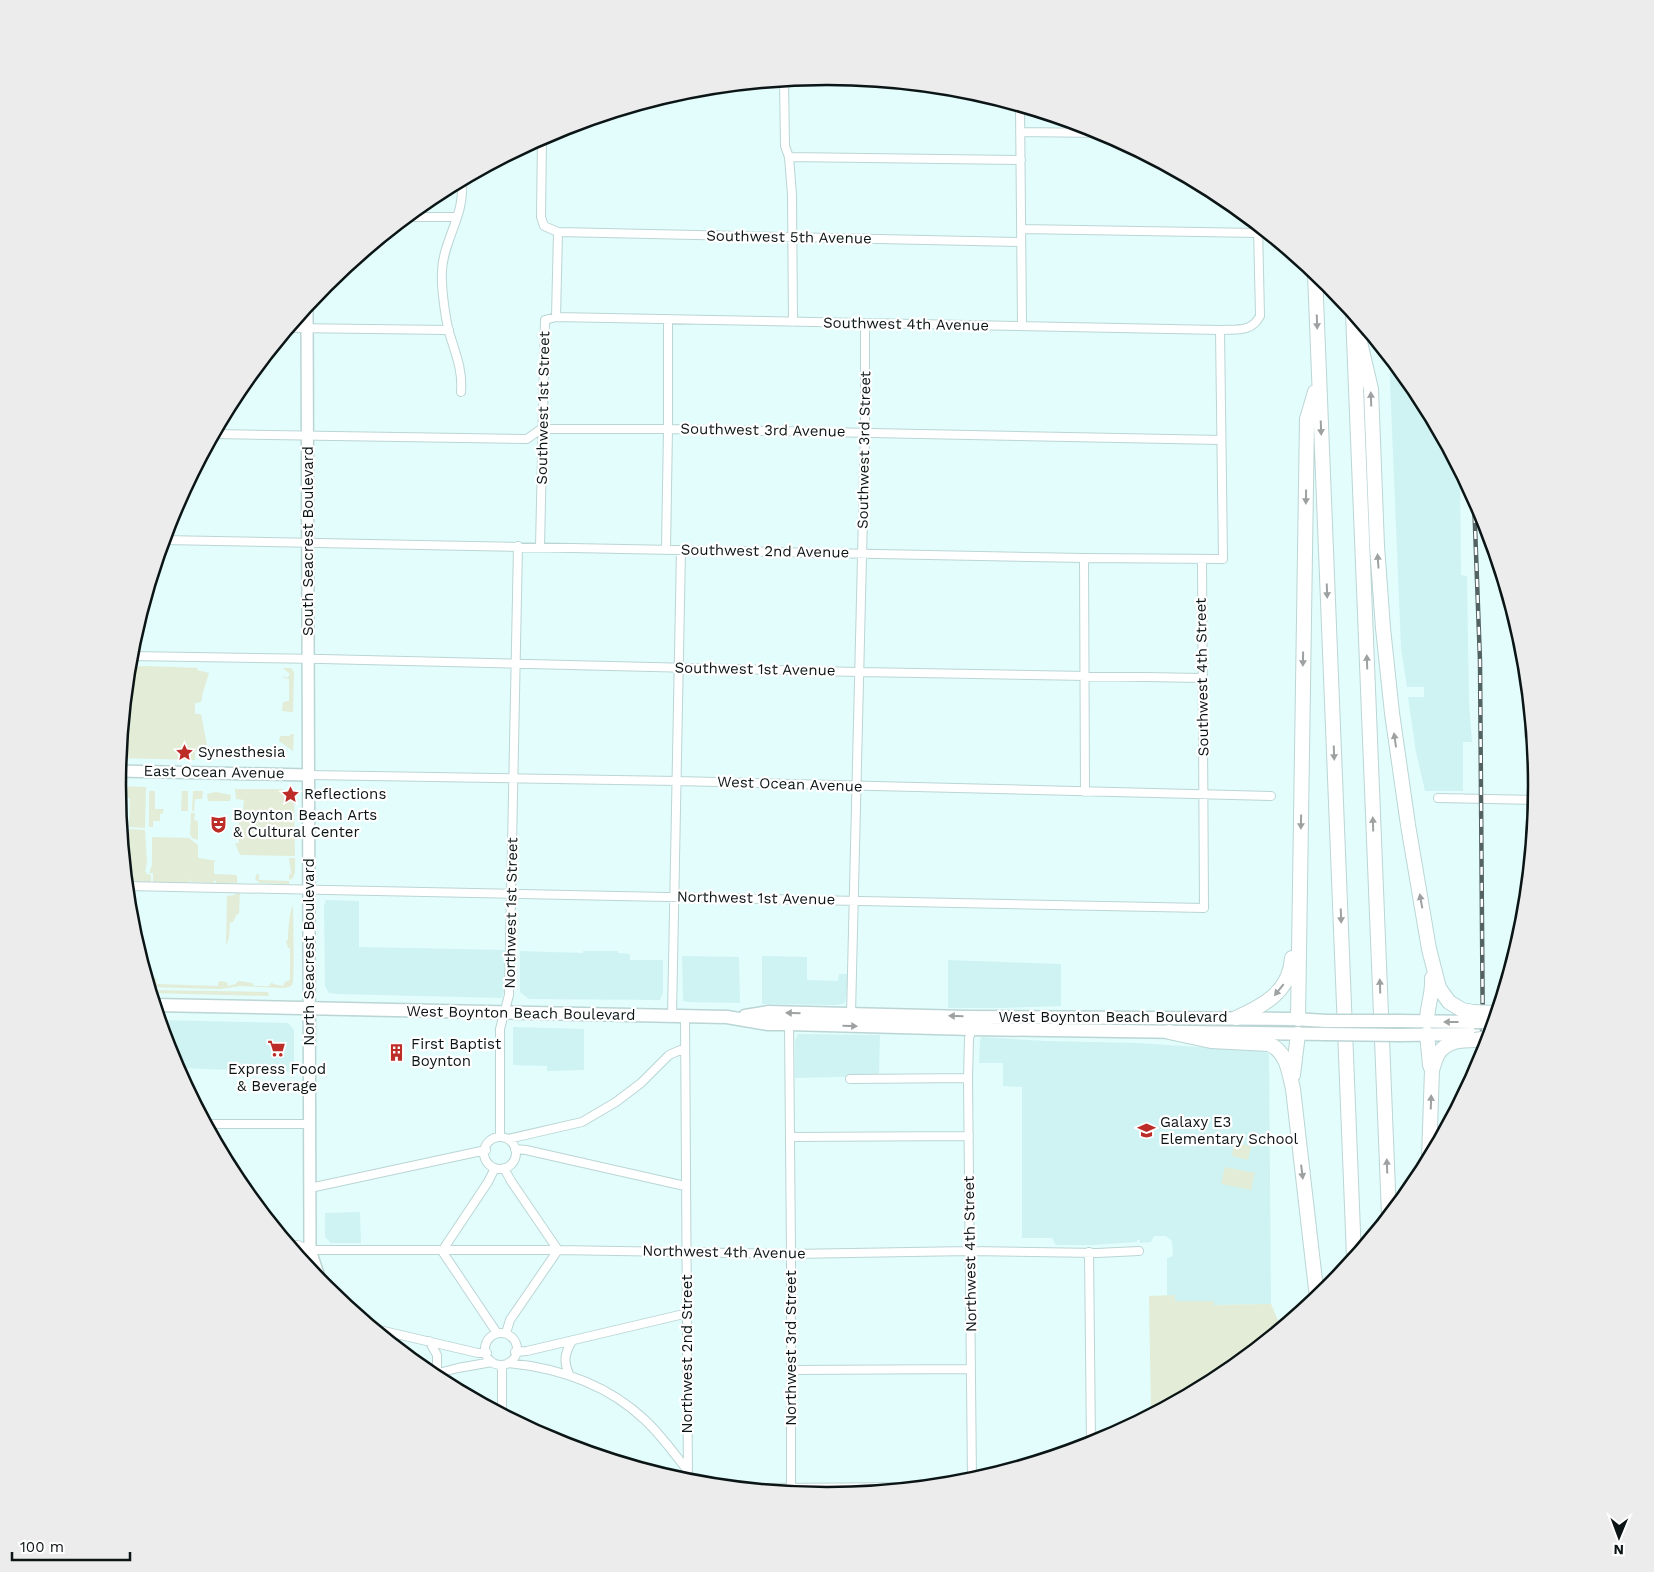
<svg xmlns="http://www.w3.org/2000/svg" width="1654" height="1572" viewBox="0 0 1654 1572" font-family="'Work Sans',sans-serif">
	<style>
		.built { fill: #cff3f2 }
		.green { fill: #e2ecd6 }
		.lines { fill: none; stroke-linecap: round; stroke-linejoin: round }
		.street-casing { stroke: #bbd5d5; stroke-width: 10 }
		.secondary-casing { stroke: #bbd5d5; stroke-width: 14 }
		.primary-casing { stroke: #bbd5d5; stroke-width: 15 }
		.highway-casing { stroke: #bbd5d5; stroke-width: 16 }
		.street { stroke: #fff; stroke-width: 8 }
		.secondary { stroke: #fff; stroke-width: 11 }
		.primary { stroke: #fff; stroke-width: 12 }
		.highway { stroke: #fff; stroke-width: 14 }
		.rail-casing { stroke: #536262; stroke-width: 4.5 }
		.rail { stroke: #fff; stroke-width: 2.5; stroke-dasharray: 8; stroke-linecap: butt }
		.primary-bridge-casing { stroke: #bbd5d5; stroke-width: 15; stroke-linecap: butt }
		.highway-bridge-casing { stroke: #bbd5d5; stroke-width: 16; stroke-linecap: butt }
		.primary-bridge { stroke: #fff; stroke-width: 12 }
		.highway-bridge { stroke: #fff; stroke-width: 14 }
		.oneway { fill: #9ea1a1 }
		.labels { text-anchor: middle; stroke-width: 4.5; stroke-linejoin: round; paint-order: stroke }
		.street-label { font-size: 15px; fill: #0c1515; stroke: #fff }
		.poi-label { font-size: 15px; fill: #0c1515; stroke: #fff; text-anchor: start }
		.rim { fill: none; stroke: #0c1515; stroke-width: 2.5 }
	</style>
	<rect width="100%" height="100%" fill="#e2fdfc"/>
	<path class="built" d="M1389 358 1417 392 1460 472 1461 575 1467 576 1469 702 1472 742H1463V791H1425L1416 752 1408 697H1424V687H1407L1401 648Z
		M326 900 359 901V947L508 950 507 982 502 998 339 994 329 993 325 986 324 906Z
		M520 951 583 953V951H618V953L630 954V960H663V992L660 1000 529 999 520 992Z
		M682 956 739 957 740 1003 688 1002 683 1001Z
		M762 956 807 957V980L838 981 839 974H849L845 1003 837 1005 762 1004Z
		M948 960 1061 964V1006L1004 1008H948Z
		M160 1020 288 1023 294 1030V1072L177 1068 171 1057Z
		M513 1027 584 1029V1070L547 1071V1066L513 1065Z
		M798 1034 880 1035 879 1076 795 1078V1040Z
		M982 1037 1046 1041 1137 1043 1215 1048H1259L1269 1054 1271 1304 1214 1305V1301H1175V1295H1167V1258L1173 1256 1172 1241 1166 1236H1154L1151 1242 1140 1243V1240H1137V1242L1094 1245H1056L1052 1238H1022V1087L1003 1086V1063H979L980 1040Z
		M360 1212 361 1243H331L325 1237V1213Z"/>
	<path class="green" d="M146 666 198 668 197 670 209 673 203 692 201 702 195 703V714H201L207 745H202V751H195V760L120 758 129 667Z
		M283 668H291L294 672 293 712 282 711 283 702 289 701V679L284 678 283 676 287 678 290 674Z
		M292 734H294L293 751 279 741 280 736H289Z
		M117 786 146 787 145 828 129 827 130 798 122 797V788H117Z
		M235 789H283L285 799 294 801 295 856 240 855 235 843H239V812H243L244 800 236 799Z
		M149 791H155V809H164L162 814H160V821H153V827H149Z
		M182 791H188V811H181Z
		M193 791H203L202 799H195L194 811H192Z
		M216 792 231 795 230 801H208L207 794Z
		M191 813H195L194 820 198 821V840L192 838 190 834Z
		M129 829 145 830 147 863 145 871 147 874 151 875V882H143V878L142 882 127 881 126 879 129 878Z
		M152 837 189 838 198 845V858L217 861 214 862V874L237 875V883H217L215 880 213 883 191 882V878L190 882 186 883 153 882V873H149L152 865Z
		M289 858H295V872L293 878 289 880V875L291 873Z
		M257 874H259V880L289 881V884L260 883 255 879Z
		M128 890 134 891 133 933 131 924Z
		M236 892H240L239 914H237L233 922 229 923 230 924 229 937 226 946 227 896 235 895Z
		M293 905C293 916 295 981 292 985 290 987 287 987 284 988L240 986 220 989 150 987 147 978H156L157 984 218 986V982L222 981 228 983 227 986 236 984V983L239 981 252 983 254 986H269L272 982 273 984 283 986 285 982 290 980V948H288L286 941 288 940C288 932 289 913 293 905Z
		M151 990 268 992 269 996 152 993Z
		M1234 1143 1251 1146 1248 1160 1232 1156Z
		M1225 1167 1255 1173 1251 1190 1221 1184Z
		M1175 1295V1301H1214V1305L1271 1304 1281 1327 1221 1376 1151 1414 1149 1296Z"/>
	<g class="lines">
		<defs>
			<path id="street" d="M784 80 785 146 789 157 792 195 793 322
				M1020 106 1022 326
				M1020 132 1104 133
				M789 157 1021 160
				M461 181C467 212 443 240 442 271 441 286 445 316 449 332 455 352 463 370 461 392
				M407 217H456
				M1021 229 1258 233
				M558 232 1021 242
				M556 317 1220 330C1236 329 1251 333 1260 316L1258 226
				M290 328 449 330
				M214 434 527 439 541 429H668L1221 440
				M163 540 1084 558 1223 559 1220 330
				M540 547 545 320 556 317 558 232 544 226 541 217 542 137
				M666 549 668 429V319
				M1084 558 1085 792
				M130 656 322 659 858 672 1202 678
				M309 775 677 781 1271 796
				M1438 798 1535 800
				M127 886 1204 908 1202 560
				M851 1014 865 432V323
				M672 1016 681 550
				M685 1017 688 1482
				M789 1024 791 1254V1492
				M972 1029 969 1038 968 1078 972 1480
				M850 1079 968 1078
				M207 1124H310
				M500 1136V1029L509 995 518 546
				M790 1137 969 1136
				M484 1153a16 16 0 1 1 32 0a16 16 0 1 1-32 0Z
				M508 1139 582 1122 616 1102 641 1083 669 1055 685 1048
				M515 1149 526 1150 685 1186
				M495 1168 488 1182 442 1251 497 1333
				M504 1168 511 1181 558 1250 510 1320 506 1333
				M310 1188 486 1150
				M290 1245H298L310 1250H558L791 1254 970 1251 1097 1253 1139 1251
				M1089 1252 1091 1444
				M375 1329 478 1353H487
				M485 1349a16 16 0 1 1 32 0a16 16 0 1 1-32 0Z
				M429 1341 437 1355V1373
				M515 1352 527 1351 688 1313
				M508 1363C559 1368 607 1384 645 1420 661 1435 674 1453 687 1470
				M791 1370 971 1369
				M569 1374C563 1361 565 1353 572 1341
				M431 1375 458 1368 492 1362
				M502 1413V1365
				M745 1488 919 1487"/>
			<path id="secondary" d="M119 771 309 775
				M310 1250 318 1274V1279
				M306 1265 310 1250 307 307"/>
			<path id="primary" d="M155 1005 727 1017 768 1024H789L972 1029 1327 1034
				M745 1016 769 1012 966 1017 1293 1019 1327 1021
				M1399 1021 1474 1022
				M1400 1035 1475 1034"/>
			<path id="highway" d="M1315 273 1354 1257
				M1353 313 1389 1215
				M1360 342 1371 389 1377 546 1383 628 1392 713 1408 825 1429 949 1439 988 1449 1002 1462 1010 1473 1012
				M1236 1018C1263 1006 1290 992 1292 958
				M1298 1019 1307 419 1315 392
				M1427 1021C1427 1006 1433 995 1432 978
				M1169 1032 1211 1041 1269 1044C1287 1052 1289 1072 1293 1089L1317 1298
				M1427 1034 1430 1065 1432 1070 1429 1158
				M1432 1070C1434 1065 1435 1059 1438 1054 1446 1041 1461 1040 1475 1040
				M1293 1075 1298 1034"/>
		</defs>
		<use href="#street" class="street-casing"/>
		<use href="#secondary" class="secondary-casing"/>
		<use href="#primary" class="primary-casing"/>
		<use href="#highway" class="highway-casing"/>
		<use href="#street" class="street"/>
		<use href="#secondary" class="secondary"/>
		<use href="#primary" class="primary"/>
		<use href="#highway" class="highway"/>
		<defs>
			<path id="rail" d="M1474 499 1480 661 1483 1056"/>
		</defs>
		<use href="#rail" class="rail-casing"/>
		<use href="#rail" class="rail"/>
		<defs>
			<path id="primary-bridge" d="M1327 1021H1399
				M1474 1022H1494
				M1327 1034 1400 1035"/>
			<path id="highway-bridge" d="M1473 1012 1496 1013
				M1475 1040 1489 1038"/>
		</defs>
		<use href="#primary-bridge" class="primary-bridge-casing"/>
		<use href="#highway-bridge" class="highway-bridge-casing"/>
		<use href="#primary-bridge" class="primary-bridge"/>
		<use href="#highway-bridge" class="highway-bridge"/>
	</g>
	<defs><path id="oneway-solid" d="M-6-.8H1V-3.2L6.5 0L1 3.2V.8H-6Z" transform="scale(1.25)"/></defs>
	<g class="oneway">
		<use href="#oneway-solid" transform="translate(1317 322) rotate(88)"/>
		<use href="#oneway-solid" transform="translate(1371 399) rotate(-92)"/>
		<use href="#oneway-solid" transform="translate(1321 428) rotate(88)"/>
		<use href="#oneway-solid" transform="translate(1306 497) rotate(91)"/>
		<use href="#oneway-solid" transform="translate(1378 561) rotate(-94)"/>
		<use href="#oneway-solid" transform="translate(1327 591) rotate(88)"/>
		<use href="#oneway-solid" transform="translate(1303 659) rotate(91)"/>
		<use href="#oneway-solid" transform="translate(1367 662) rotate(-92)"/>
		<use href="#oneway-solid" transform="translate(1395 740) rotate(-98)"/>
		<use href="#oneway-solid" transform="translate(1334 753) rotate(88)"/>
		<use href="#oneway-solid" transform="translate(1301 822) rotate(91)"/>
		<use href="#oneway-solid" transform="translate(1373 824) rotate(-92)"/>
		<use href="#oneway-solid" transform="translate(1421 901) rotate(-100)"/>
		<use href="#oneway-solid" transform="translate(1341 916) rotate(88)"/>
		<use href="#oneway-solid" transform="translate(1380 986) rotate(-92)"/>
		<use href="#oneway-solid" transform="translate(1279 990) rotate(129)"/>
		<use href="#oneway-solid" transform="translate(793 1013) rotate(-179)"/>
		<use href="#oneway-solid" transform="translate(956 1016) rotate(-179)"/>
		<use href="#oneway-solid" transform="translate(1451 1022) rotate(-180)"/>
		<use href="#oneway-solid" transform="translate(850 1026) rotate(2)"/>
		<use href="#oneway-solid" transform="translate(1431 1102) rotate(-88)"/>
		<use href="#oneway-solid" transform="translate(1387 1166) rotate(-92)"/>
		<use href="#oneway-solid" transform="translate(1302 1172) rotate(83)"/>
	</g>
	<defs>
		<symbol id="sight-bare" viewBox="-9 -9 18 18"><path d="M0-6L1.8-2.2L6-1.7L2.9 1.2L3.7 5.4L0 3.3L-3.7 5.4L-2.9 1.2L-6-1.7L-1.8-2.2Z" fill="#bc2d28" stroke="#fff" stroke-width="2.5" paint-order="stroke"/></symbol>
		<symbol id="theatre-bare" viewBox="-9 -9 18 18"><path d="M-5-5.5Q0-4 5-5.5V0Q5 5 0 6Q-5 5-5 0ZM-3.3-2.5H-1v1.5H-3.3ZM1-2.5H3.3v1.5H1ZM-2.8 1Q0 5.5 2.8 1Z" fill="#bc2d28" stroke="#fff" stroke-width="2.5" paint-order="stroke"/></symbol>
		<symbol id="supermarket-bare" viewBox="-9 -9 18 18"><path d="M-6-5.5h2.5l.6 2H6L4.5 2H-2.5L-4.4-4H-6ZM-1.5 3.2a1.3 1.3 0 1 0 .1 0ZM3 3.2a1.3 1.3 0 1 0 .1 0Z" fill="#bc2d28" stroke="#fff" stroke-width="2.5" paint-order="stroke"/></symbol>
		<symbol id="building-bare" viewBox="-9 -9 18 18"><path d="M-4-6H4V6H1V3H-1V6H-4ZM-2.5-4.3h1.7v1.8h-1.7ZM.8-4.3h1.7v1.8H.8ZM-2.5-1h1.7V.8h-1.7ZM.8-1h1.7V.8H.8Z" fill="#bc2d28" stroke="#fff" stroke-width="2.5" paint-order="stroke"/></symbol>
		<symbol id="school-bare" viewBox="-9 -9 18 18"><path d="M0-5L7-2L0 1L-7-2ZM-4 1L0 2.5L4 1V4Q0 6-4 4Z" fill="#bc2d28" stroke="#fff" stroke-width="2.5" paint-order="stroke"/></symbol>
	</defs>
	<g fill-rule="evenodd">
		<use href="#sight-bare" x="172" y="740" width="25" height="25"/>
		<use href="#sight-bare" x="278" y="782" width="25" height="25"/>
		<use href="#theatre-bare" x="206" y="812" width="25" height="25"/>
		<use href="#supermarket-bare" x="264" y="1036" width="25" height="25"/>
		<use href="#building-bare" x="384" y="1040" width="25" height="25"/>
		<use href="#school-bare" x="1134" y="1118" width="25" height="25"/>
	</g>
	<g class="labels">
		<g class="street-label">
			<text transform="translate(789 237) rotate(1)" y="5">Southwest 5th Avenue</text>
			<text transform="translate(906 324) rotate(1)" y="5">Southwest 4th Avenue</text>
			<text transform="translate(543 408) rotate(-89)" y="5">Southwest 1st Street</text>
			<text transform="translate(763 430) rotate(1)" y="5">Southwest 3rd Avenue</text>
			<text transform="translate(864 450) rotate(-89)" y="5">Southwest 3rd Street</text>
			<text transform="translate(308 541) rotate(-90)" y="5">South Seacrest Boulevard</text>
			<text transform="translate(765 551) rotate(1)" y="5">Southwest 2nd Avenue</text>
			<text transform="translate(755 669) rotate(1)" y="5">Southwest 1st Avenue</text>
			<text transform="translate(1202 677) rotate(-91)" y="5">Southwest 4th Street</text>
			<text transform="translate(214 772) rotate(1)" y="5">East Ocean Avenue</text>
			<text transform="translate(790 784) rotate(2)" y="5">West Ocean Avenue</text>
			<text transform="translate(756 898) rotate(1)" y="5">Northwest 1st Avenue</text>
			<text transform="translate(511 913) rotate(-89)" y="5">Northwest 1st Street</text>
			<text transform="translate(309 952) rotate(-90)" y="5">North Seacrest Boulevard</text>
			<text transform="translate(521 1013) rotate(1)" y="5">West Boynton Beach Boulevard</text>
			<text x="1113" y="1022">West Boynton Beach Boulevard</text>
			<text transform="translate(724 1252) rotate(1)" y="5">Northwest 4th Avenue</text>
			<text transform="translate(970 1254) rotate(-91)" y="5">Northwest 4th Street</text>
			<text transform="translate(791 1348) rotate(-90)" y="5">Northwest 3rd Street</text>
			<text transform="translate(687 1354) rotate(-90)" y="5">Northwest 2nd Street</text>
		</g>
		<g class="poi-label">
			<text x="198" y="757">Synesthesia</text>
			<text x="304" y="799">Reflections</text>
			<text x="233" y="820">Boynton Beach Arts<tspan x="233" dy="17">&amp; Cultural Center</tspan></text>
			<text x="411" y="1049">First Baptist<tspan x="411" dy="17">Boynton</tspan></text>
			<text x="277" y="1074" text-anchor="middle">Express Food<tspan x="277" dy="17">&amp; Beverage</tspan></text>
			<text x="1160" y="1127">Galaxy E3<tspan x="1160" dy="17">Elementary School</tspan></text>
		</g>
	</g>
	<path d="M0 0H1654V1572H0ZM126 786a701 701 0 1 1 1402 0a701 701 0 1 1-1402 0Z" fill="#ececec" fill-rule="evenodd"/>
	<path class="rim" d="M126 786a701 701 0 1 1 1402 0a701 701 0 1 1-1402 0Z"/>
	<g transform="translate(1619 1537) rotate(181)" stroke="#ffffff" stroke-width="4" paint-order="stroke">
	<path d="M0-4L9 19L0 12L-9 19Z" fill="#0c1515"/>
	<text y="-8" font-size="14" font-weight="bold" text-anchor="middle" fill="#0c1515">N</text>
	</g>
	<path d="M12 1552v8h118v-8" fill="none" stroke="#0c1515" stroke-width="2.5"/>
	<text x="20" y="1552" font-size="15" fill="#0c1515" stroke="#ffffff" stroke-width="4" paint-order="stroke">100 m</text>
</svg>
